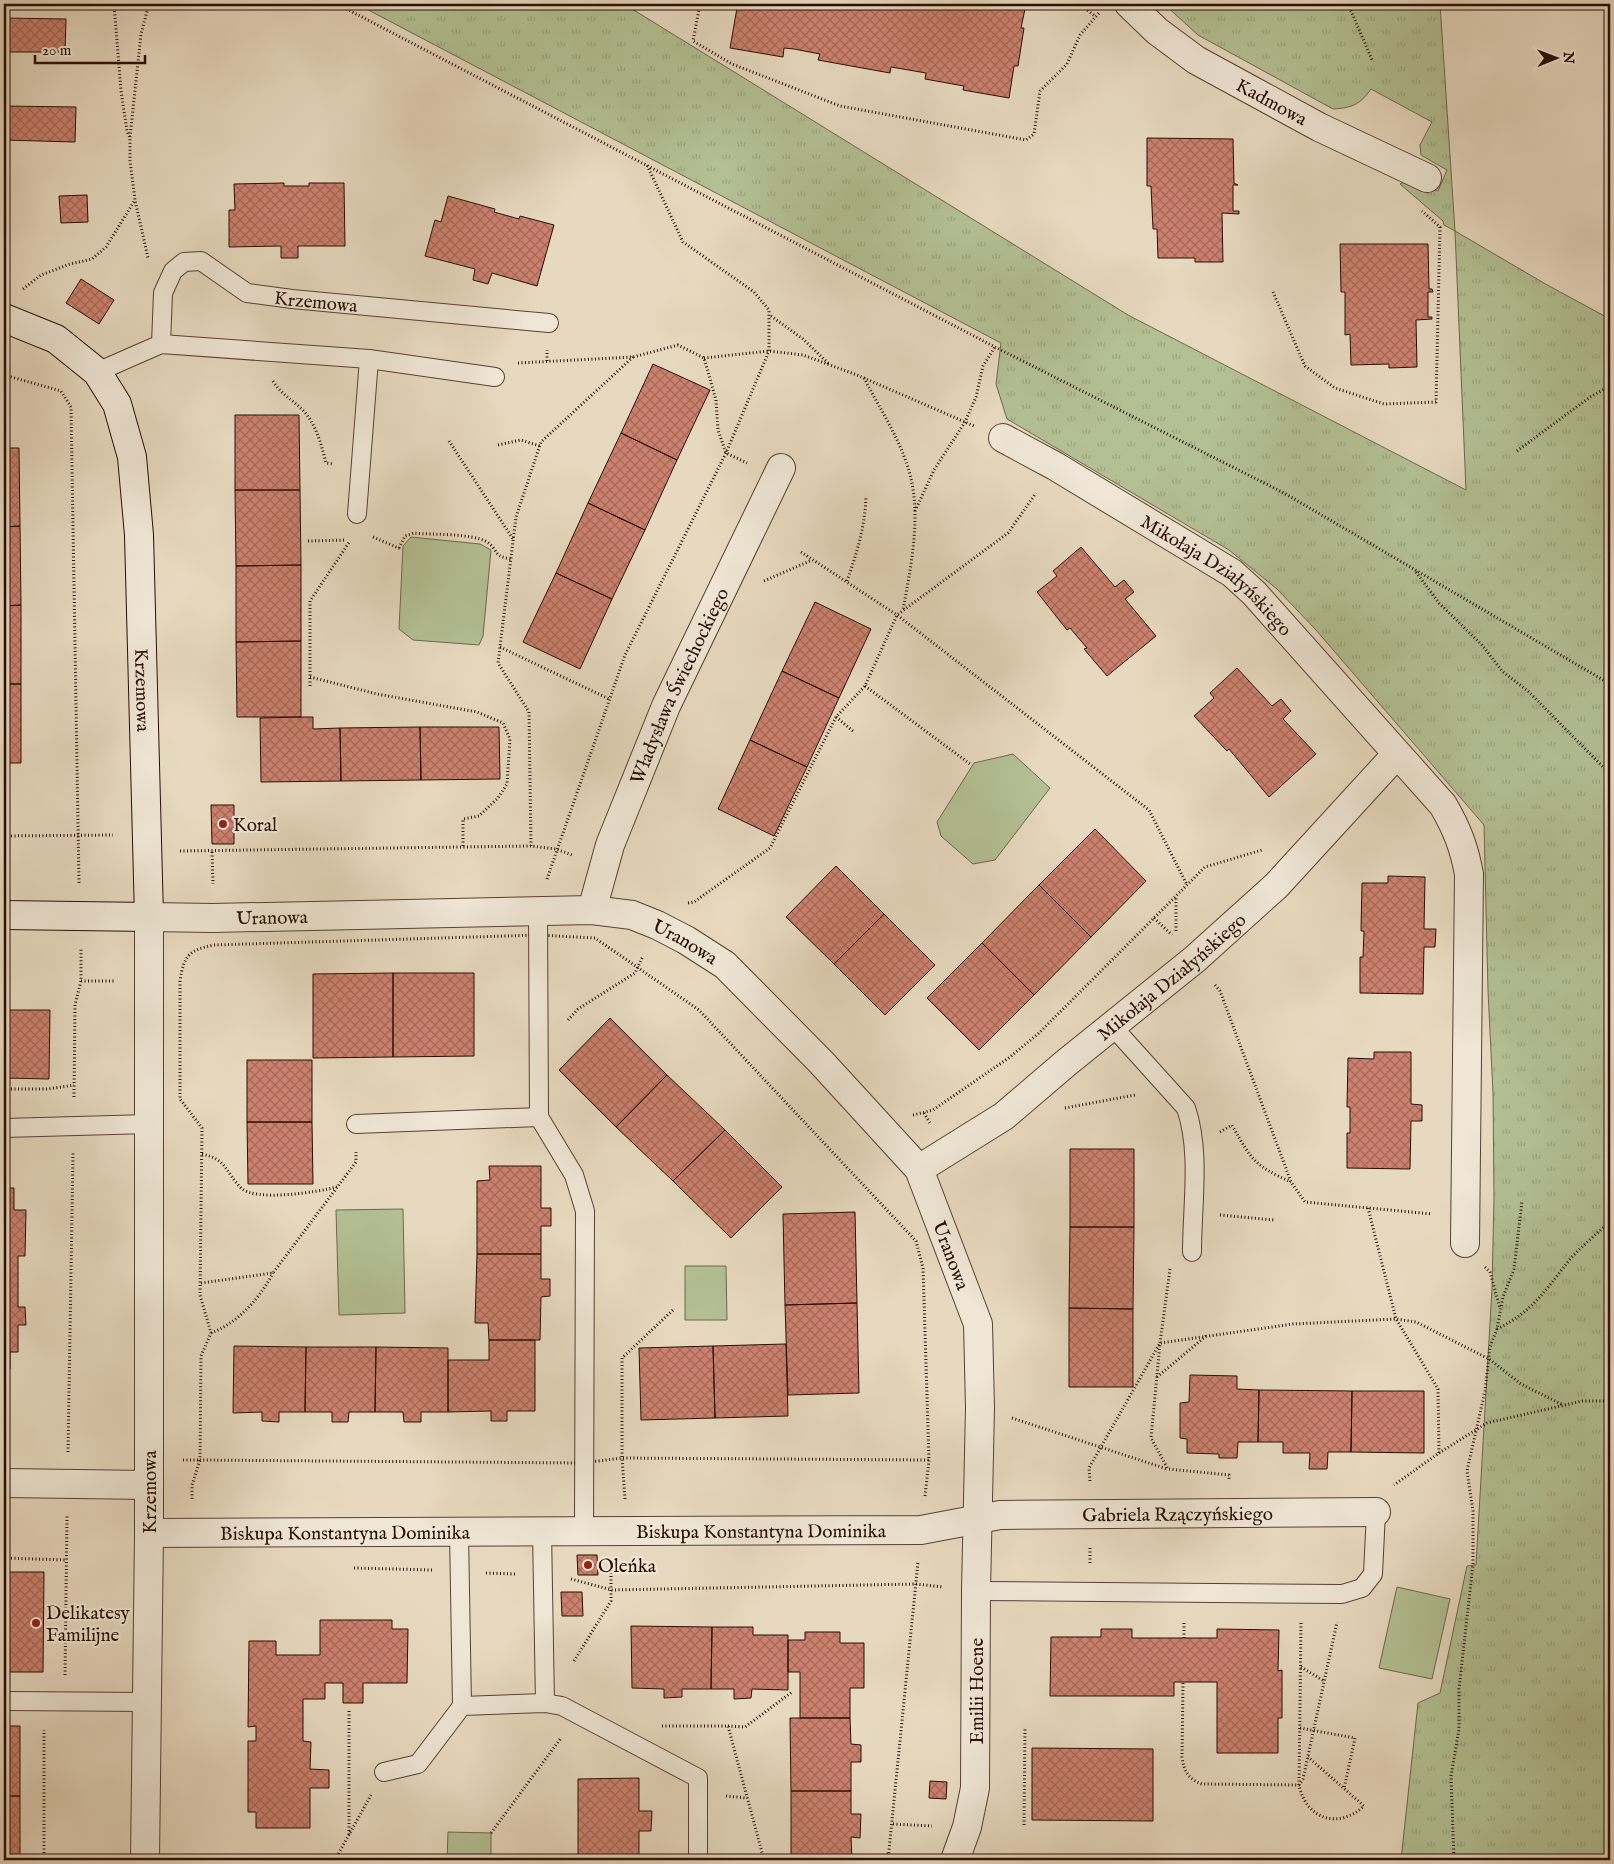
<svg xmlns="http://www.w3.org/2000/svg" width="1614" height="1864" viewBox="0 0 1614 1864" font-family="'IM FELL English',serif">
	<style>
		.grass { fill: url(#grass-tufts); stroke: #6e674c }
		.park { fill: #b3c094; stroke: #6e674c }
		.building { fill: url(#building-cross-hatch); stroke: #290e04 }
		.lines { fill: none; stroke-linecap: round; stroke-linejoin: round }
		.lane-casing { stroke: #584133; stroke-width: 20 }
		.street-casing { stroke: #584133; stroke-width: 30 }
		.secondary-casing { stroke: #290e04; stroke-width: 30 }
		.path { stroke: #290e04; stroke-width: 3; stroke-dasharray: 1 2.5; stroke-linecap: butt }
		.lane { stroke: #efe6d5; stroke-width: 18 }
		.street { stroke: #efe6d5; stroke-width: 28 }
		.secondary { stroke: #efe6d5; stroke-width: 28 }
		.poi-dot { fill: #8f2418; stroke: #efe6d5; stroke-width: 2 }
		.labels { text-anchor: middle; stroke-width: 4.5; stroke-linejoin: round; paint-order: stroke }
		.street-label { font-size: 19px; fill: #290e04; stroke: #efe6d5 }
		.poi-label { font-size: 19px; fill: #290e04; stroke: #efe6d5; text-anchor: start }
	</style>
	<defs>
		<pattern id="grass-tufts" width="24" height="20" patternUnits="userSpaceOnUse" patternTransform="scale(1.25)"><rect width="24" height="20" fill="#b3c094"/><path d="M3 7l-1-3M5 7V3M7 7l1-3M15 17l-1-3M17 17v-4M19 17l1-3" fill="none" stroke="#9aa47e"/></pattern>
		<pattern id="building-cross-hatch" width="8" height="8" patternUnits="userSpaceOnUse" patternTransform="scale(1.25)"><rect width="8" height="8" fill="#cc816f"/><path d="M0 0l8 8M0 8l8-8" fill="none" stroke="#a66859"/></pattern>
	</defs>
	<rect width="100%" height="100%" fill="#e7d9bf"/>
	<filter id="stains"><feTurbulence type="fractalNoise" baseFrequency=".004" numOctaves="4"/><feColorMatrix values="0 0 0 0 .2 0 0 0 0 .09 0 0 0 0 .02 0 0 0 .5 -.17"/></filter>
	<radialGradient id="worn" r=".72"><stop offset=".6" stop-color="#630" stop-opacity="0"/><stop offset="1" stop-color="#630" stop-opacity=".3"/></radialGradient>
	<path class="grass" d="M357 4H624L1128 315 1466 490 1455 231 1444 225 1443 221 1400 184 1412 178 1438 191 1447 170 1421 155 1420 145 1432 122 1371 89C1360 105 1351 108 1333 109L1198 35 1164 4H1440L1455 231 1549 286 1610 319V1860H1401L1418 1703 1440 1693 1467 1566 1476 1565 1492 1288 1494 1197 1493 1093 1488 991 1484 825 1316 630 1277 589 1229 550 1007 419 996 384 1001 343Z"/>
	<path class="park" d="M411 537 480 544 491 550 483 636 479 645 413 640 399 629 403 546Z
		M1013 754 1050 788 995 860 973 864 941 836 937 822 974 763Z
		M403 1209 405 1313 339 1315 336 1210Z
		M685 1266H726L727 1320H685Z
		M1397 1587 1450 1599 1432 1679 1379 1668Z
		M448 1832 491 1833V1860H447Z"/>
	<path class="building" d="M741 4H1026L1021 28H1024L1018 66H1014L1009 98 963 90 964 86 925 79 926 73 891 67 890 73 818 60 820 54 794 49 784 48 783 57 730 48 737 8 740 9Z
		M4 18 66 19 65 52H4Z
		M4 106 76 107 75 142 4 140Z
		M1147 138 1233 139 1234 183 1238 185H1233V211H1239V214L1222 213 1223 262H1195V258H1158L1157 229H1153L1151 186H1147Z
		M284 183V186H309V183H344L345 246H298V258H281V246L229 247V210H235L234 184Z
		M87 195 88 222 61 223 59 196Z
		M448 196 495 209 494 212 519 219 520 216 554 225 537 286 492 273 488 284 473 280 475 269 425 256 435 220 441 222Z
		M1340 244H1428L1429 289H1432L1433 292H1428V317H1432V319L1416 320 1417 367 1389 368V364L1351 365 1350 334 1345 335V292H1341Z
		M81 279 114 300 99 324 66 303Z
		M653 364 710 390 677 460 621 433Z
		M235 415H299L300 490H235Z
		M621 433 677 460 645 530 588 503Z
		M4 448H19L20 526 4 527Z
		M235 490H300L301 565 236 566Z
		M588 503 645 530 612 599 556 573Z
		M20 526 21 605 4 606V527Z
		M1081 547 1115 587 1124 580 1134 592 1125 599 1156 636 1107 676 1084 649 1087 648 1070 628 1067 630 1037 592 1057 576 1053 571Z
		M301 565V641L236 642V566Z
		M556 573 612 599 580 669 523 642Z
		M815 602 871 629 839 698 782 671Z
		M21 605V684H4V606Z
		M301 641V717H237L236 642Z
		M1237 668 1272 706 1281 699 1291 711 1283 719 1316 754 1269 797 1229 749 1227 751 1194 716 1214 698 1210 693Z
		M782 671 839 698 807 767 750 740Z
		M4 684H21V763H4Z
		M301 717H313V729L340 728 341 781 261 782 260 718Z
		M420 727H499L500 779 421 780Z
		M420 727 421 780 341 781 340 728Z
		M750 740 807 767 774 836 718 809Z
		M211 805H234V844H212Z
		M1095 829 1146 881 1091 937 1039 885Z
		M836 866 884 914 834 964 786 917Z
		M1388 876 1425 877 1424 929H1436L1435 947H1424L1423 994 1360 993V957H1363L1364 931H1361L1362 883H1388Z
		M1039 885 1091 937 1034 995 982 943Z
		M884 914 935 965 885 1015 834 964Z
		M982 943 1034 995 979 1050 927 998Z
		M393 973H474V1056L393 1057Z
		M393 973V1057L313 1058V974Z
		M4 1010H50L49 1079 4 1078Z
		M610 1018 667 1075 616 1127 559 1070Z
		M1374 1052H1411V1104L1422 1105V1121H1411L1410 1169 1347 1168V1133H1350V1107H1347L1348 1058 1374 1059Z
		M247 1060H312V1122H247Z
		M667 1075 725 1130 673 1181 616 1127Z
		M247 1122H312L313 1184H248Z
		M725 1130 782 1187 731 1238 673 1181Z
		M1070 1149H1134V1227H1070Z
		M489 1166H541V1208H551V1226H541V1254H477V1181L490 1180Z
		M4 1188H14V1210H26L25 1256H18V1307H25L26 1325H18V1352H10V1369H4Z
		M855 1212 857 1303 785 1305 783 1214Z
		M1070 1227H1134L1133 1309 1069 1308Z
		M477 1254H541V1279H550V1296L541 1297 540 1340H489L488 1323H475Z
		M857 1303 859 1393 788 1395 785 1305Z
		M1069 1308 1133 1309V1387H1069Z
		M489 1340H535V1411H507V1421H491V1411L448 1412V1360H489Z
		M786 1344 788 1416 715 1418 713 1346Z
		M234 1346 306 1347 305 1412H279V1422L262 1421V1412L233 1413Z
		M713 1346 715 1418 641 1420 639 1348Z
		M306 1347H376L375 1412H349L348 1422H332V1412H305Z
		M376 1347 448 1348V1412H421V1422H404L403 1412H375Z
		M1190 1375 1237 1376V1389L1259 1390 1258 1442H1238L1237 1458H1219V1454L1187 1453V1439L1180 1438V1403L1189 1402Z
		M1259 1390 1352 1391 1351 1452H1328L1327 1469H1309L1310 1453H1283V1442H1258Z
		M1352 1391H1424V1453L1351 1452Z
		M577 1555H597L598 1575H578Z
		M4 1572H44L43 1672H4Z
		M561 1592H582L583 1616H562Z
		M320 1620H392V1629H408L407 1683H363V1703H343V1683H325V1699H303V1741L311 1742 310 1769 329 1770V1788H310V1828H256V1812H248V1741H256V1726L248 1727 249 1641H276V1655H320Z
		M631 1626 712 1627 711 1689H682V1697L664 1698V1689L632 1688Z
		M712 1627H753V1635H788V1690L752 1689 751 1698 734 1699V1689H711Z
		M1101 1629H1132V1638H1217V1629L1279 1630 1278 1671 1282 1670V1718H1278V1753H1217V1682H1174V1696H1050L1051 1637H1101Z
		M805 1632H840V1643H864V1688H850V1718H800V1672H788V1640H805Z
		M790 1718H850L851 1744 861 1745V1762H851V1791H791Z
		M4 1726H20V1796H4Z
		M1032 1748 1153 1749V1821L1032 1820Z
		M639 1778V1811H652L651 1831H639V1860H578V1779Z
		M930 1781 947 1782 946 1799 929 1798Z
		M791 1791H851V1814H861L860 1838 851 1837 852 1860H791Z
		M4 1796H20V1860H4Z"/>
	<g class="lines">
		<defs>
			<g id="lane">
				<path id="s1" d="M161 344 163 293 173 271 184 262 201 261 247 293 292 299 549 323"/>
				<path d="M97 372 161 344 369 359 495 377"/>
				<path d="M357 514 369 359"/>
				<path d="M538 911 539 1117 574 1175 585 1211 584 1531"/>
				<path d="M1113 1027 1186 1108C1201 1152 1192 1205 1192 1252"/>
				<path d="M356 1124 539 1117"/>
				<path d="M4 1128 149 1124"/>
				<path d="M542 1531 545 1703"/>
				<path d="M459 1532 462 1706"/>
				<path d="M976 1591 1342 1594 1362 1588 1373 1574 1376 1512"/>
				<path d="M4 1701 148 1702"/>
				<path d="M384 1772 418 1764 462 1706 545 1703 562 1706 698 1778V1860"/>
			</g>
			<g id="street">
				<path id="s2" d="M1129 4 1157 31 1196 60 1319 127 1427 178"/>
				<path id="s3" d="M1003 438 1055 466 1232 573 1254 593 1443 805C1457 829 1464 847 1469 874L1465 1243"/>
				<path id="s4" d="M592 910 610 845 666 706 781 468"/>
				<path id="s5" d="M919 1169 1004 1116 1066 1063 1195 959 1276 886 1396 755"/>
				<path d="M4 1483 148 1485"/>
				<path id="s6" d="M149 1533 921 1530 1000 1515 1376 1512"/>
				<path id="s7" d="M145 1860 149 1533V917L213 918 592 910 632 915 657 925 686 940 725 965 821 1062 919 1169 978 1324 980 1408 976 1591 975 1788 967 1827 955 1860"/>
			</g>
			<g id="secondary">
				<path id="s8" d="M4 318 56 339 97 372 117 404 132 457 139 535 149 917 4 915"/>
			</g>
		</defs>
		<use href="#lane" class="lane-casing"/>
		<use href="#street" class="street-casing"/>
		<use href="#secondary" class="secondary-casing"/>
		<path class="path" d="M114 4 121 91 127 131 130 138V161L135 200 148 258
			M337 4 995 347 1284 493 1610 684
			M700 4 693 41 732 64 840 106 1026 140 1034 134 1040 91 1067 64 1080 35 1099 13
			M1079 4 1095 16
			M1348 4 1373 62
			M130 137 141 34 149 4
			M23 289 41 275 70 264 92 259 106 247 135 200
			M1273 292 1305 366 1335 388 1384 404 1436 402 1440 227 1422 211
			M771 316 803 339 829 364
			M704 358 769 351 803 355 857 375 974 426
			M547 361V350
			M518 363 633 357 678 345 704 358 716 400 718 430 726 453 747 463
			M4 375 61 391 71 407 79 883
			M864 378C882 413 907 449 913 489 919 527 910 572 903 610
			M273 381C282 396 297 402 307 415 317 428 322 447 326 463L333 464
			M449 441 513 539
			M498 445 521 440 540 446
			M1517 451 1590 397 1610 386
			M915 511 934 470 965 422 976 397 983 366 995 347
			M373 537 401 549
			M308 541 346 540
			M399 548 405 536 414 533C432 535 472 533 487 542 499 550 492 556 511 559
			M801 552 897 615 1149 810 1187 885
			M1416 572 1439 603 1482 645 1502 671 1529 692 1610 774
			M764 581 812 560
			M847 581C857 553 865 526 866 497
			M500 647 609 699
			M310 677 377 694 477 712 503 723 510 739 507 784 498 798 479 816 463 819V848
			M310 686V601L350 541
			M865 686 970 764
			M836 717 854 732
			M4 836 113 835
			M531 846 529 712 498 663 516 517 541 442 633 357
			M180 851 531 846 556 849 572 855
			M212 852 213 884
			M547 879 625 655 726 453 769 351V310L754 292 683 242 647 165
			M688 903 694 902 770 848 836 717 865 686 897 615 1008 533 1036 493
			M1154 918 1172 935
			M1176 931V896
			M538 935 595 938 699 1010 916 1241 923 1268 929 1460 622 1458 582 1463 200 1460 201 1356 211 1333 200 1295 202 1128 180 1099V981C184 955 189 950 214 945Z
			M81 981H116
			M1215 985 1220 991 1291 1182 1305 1202 1432 1214
			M568 1020 578 1009 635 973 643 956
			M4 1089H48L74 1085
			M74 1097 75 1005 81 981V949
			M1065 1108 1135 1095
			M924 1113 930 1123
			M913 1115 933 1110 1010 1057 1039 1033 1205 867 1262 850
			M1220 1132 1232 1125C1252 1161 1254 1165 1291 1182
			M202 1154C227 1159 226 1173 241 1188 256 1202 318 1192 337 1187
			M1368 1208 1396 1319 1438 1389 1439 1453 1394 1485
			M1220 1215 1274 1220
			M1485 1267 1490 1272 1500 1308
			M1170 1269 1160 1343 1151 1438 1168 1469 1229 1475V1480
			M201 1283 273 1273 356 1162V1152
			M1497 1329C1534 1311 1546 1289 1571 1258 1583 1245 1598 1233 1610 1221
			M211 1333C238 1323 260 1298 273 1273
			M1157 1377 1206 1336
			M1012 1418 1167 1469
			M68 1452 73 1153
			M1439 1453 1487 1423 1582 1401H1610
			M183 1460H200L192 1485V1500
			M1090 1481 1089 1468 1160 1343 1293 1324 1396 1319 1416 1322 1489 1359 1521 1384 1563 1405
			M925 1496 929 1460
			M625 1499 622 1458V1358L673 1310
			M4 1558 67 1560
			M1090 1563V1547
			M354 1568 432 1570
			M486 1573 515 1574
			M571 1579 612 1590 916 1584 943 1587
			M1301 1623 1299 1785C1306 1819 1338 1830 1364 1806L1308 1757
			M1184 1638V1621
			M574 1661 611 1601V1565
			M1301 1667 1324 1681
			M65 1675 67 1516
			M1183 1683 1182 1757C1184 1771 1188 1779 1202 1784L1299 1785 1303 1779 1337 1622
			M349 1711V1835
			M662 1726H728L764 1860
			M728 1726 745 1727 792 1692
			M1300 1728 1355 1738 1344 1789
			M726 1796 747 1798
			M893 1824 932 1826
			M1024 1825 1025 1729
			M491 1833 561 1738
			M177 1859 337 1858
			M44 1860V1730
			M335 1860 371 1795
			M883 1860 889 1853
			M888 1860 918 1562
			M1454 1860 1451 1776 1459 1729V1689L1473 1564V1511L1467 1471 1485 1391 1490 1347 1497 1329 1503 1297 1514 1269 1522 1201"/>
		<use href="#lane" class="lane"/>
		<use href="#street" class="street"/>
		<use href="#secondary" class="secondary"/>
	</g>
	<g class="poi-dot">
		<circle cx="223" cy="824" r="5"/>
		<circle cx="588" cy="1565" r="5"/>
		<circle cx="36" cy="1623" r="5"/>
	</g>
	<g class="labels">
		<g class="street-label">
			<text dy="7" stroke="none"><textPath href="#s2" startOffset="174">Kadmowa</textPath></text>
			<text dy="7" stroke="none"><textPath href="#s1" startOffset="232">Krzemowa</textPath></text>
			<text dy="7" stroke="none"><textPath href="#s3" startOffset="255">Mikołaja Działyńskiego</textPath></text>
			<text dy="7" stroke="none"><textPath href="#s4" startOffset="241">Władysława Świechockiego</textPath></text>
			<text dy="7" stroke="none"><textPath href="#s8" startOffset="435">Krzemowa</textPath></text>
			<text dy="7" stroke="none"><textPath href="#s7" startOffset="1066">Uranowa</textPath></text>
			<text dy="7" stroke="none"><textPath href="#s7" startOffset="1486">Uranowa</textPath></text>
			<text dy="7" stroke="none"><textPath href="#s5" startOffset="318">Mikołaja Działyńskiego</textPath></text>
			<text dy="7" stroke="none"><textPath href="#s7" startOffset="1906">Uranowa</textPath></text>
			<text dy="7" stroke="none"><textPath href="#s7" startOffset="368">Krzemowa</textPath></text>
			<text dy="7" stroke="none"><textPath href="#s6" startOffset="1030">Gabriela Rzączyńskiego</textPath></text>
			<text dy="7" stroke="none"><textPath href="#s6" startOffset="612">Biskupa Konstantyna Dominika</textPath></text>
			<text dy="7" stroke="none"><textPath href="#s6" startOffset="196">Biskupa Konstantyna Dominika</textPath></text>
			<text transform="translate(976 1691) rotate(-90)" y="7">Emilii Hoene</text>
		</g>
		<g class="poi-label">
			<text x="233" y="831">Koral</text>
			<text x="598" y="1572">Oleńka</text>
			<text x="46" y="1619">Delikatesy<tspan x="46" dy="22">Familijne</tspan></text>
		</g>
	</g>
	<rect width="1614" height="1864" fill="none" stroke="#e7d9bf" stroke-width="20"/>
	<rect x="5" y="5" width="1604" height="1854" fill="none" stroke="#290e04" stroke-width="2.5"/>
	<rect x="10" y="10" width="1594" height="1844" fill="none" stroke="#290e04"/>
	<g transform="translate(1556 58) rotate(89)" stroke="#efe6d5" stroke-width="4" paint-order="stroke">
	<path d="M0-4L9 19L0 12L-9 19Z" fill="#290e04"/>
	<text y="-8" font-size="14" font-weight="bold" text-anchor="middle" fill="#290e04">N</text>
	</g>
	<path d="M35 55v8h110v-8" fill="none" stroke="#290e04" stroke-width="2.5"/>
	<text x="42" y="55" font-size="15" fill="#290e04" stroke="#efe6d5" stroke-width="4" paint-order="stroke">20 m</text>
	<rect width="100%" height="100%" filter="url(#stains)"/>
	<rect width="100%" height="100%" fill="url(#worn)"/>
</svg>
